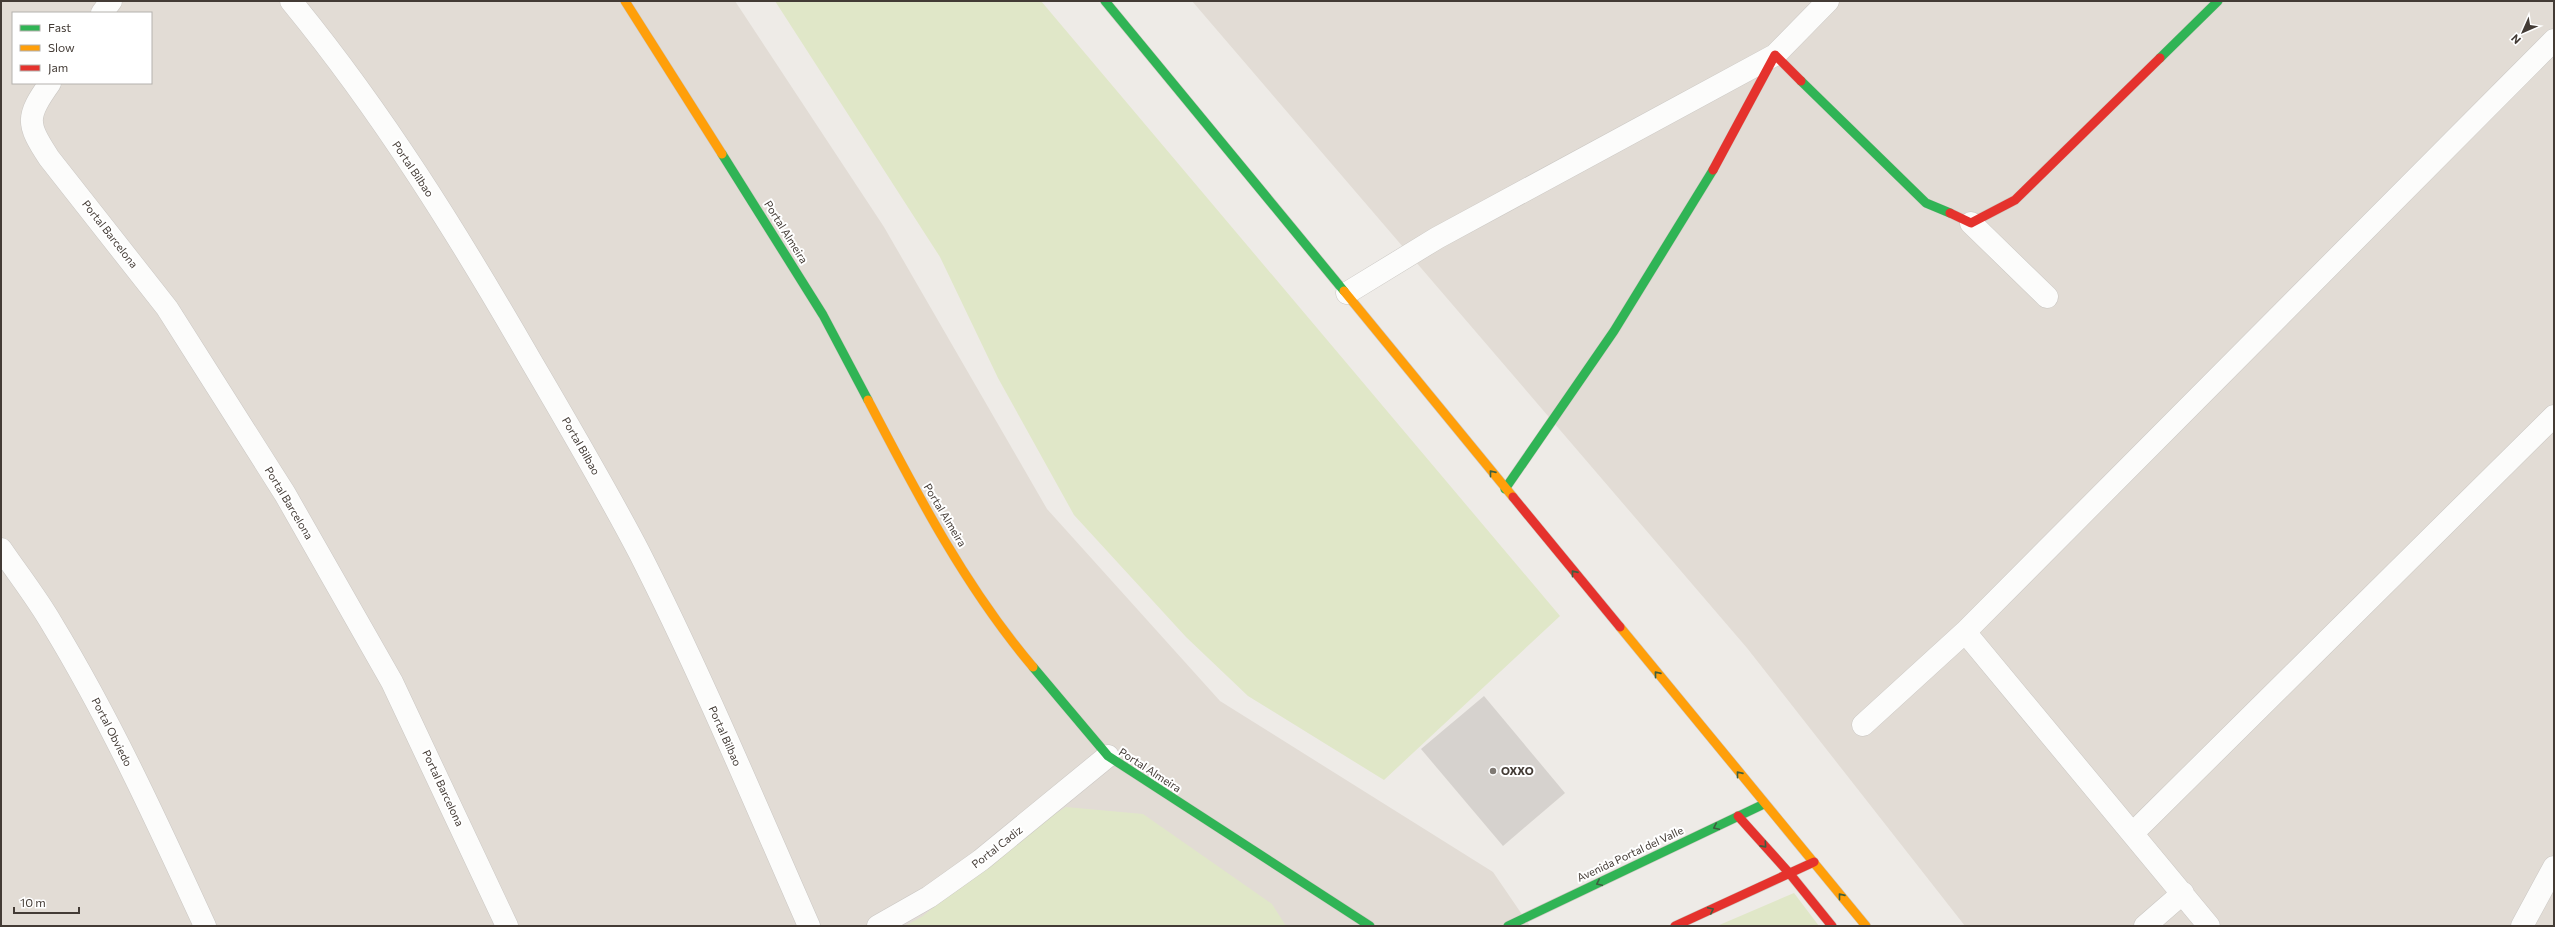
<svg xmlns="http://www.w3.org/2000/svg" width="2555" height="927" viewBox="0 0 2555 927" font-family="Commissioner,sans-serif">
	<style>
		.residential { fill: #e2dcd5; fill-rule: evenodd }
		.green { fill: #e0e7c8 }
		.building { fill: #d6d2ce }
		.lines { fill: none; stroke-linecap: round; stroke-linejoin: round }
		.street-casing { stroke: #cac7c3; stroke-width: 23 }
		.fast-casing { stroke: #cdc7bf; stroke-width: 10 }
		.slow-casing { stroke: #cdc7bf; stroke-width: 10 }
		.jam-casing { stroke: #cdc7bf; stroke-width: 10 }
		.street { stroke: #fcfcfb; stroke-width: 22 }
		.fast { stroke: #30b455; stroke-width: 9 }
		.slow { stroke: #ff9f0a; stroke-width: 9 }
		.jam { stroke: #e5322d; stroke-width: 9 }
		.oneway { stroke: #3d5f3f }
		.poi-dot { fill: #7f7973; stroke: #fff; stroke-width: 1.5 }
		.labels { text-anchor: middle; stroke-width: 4; stroke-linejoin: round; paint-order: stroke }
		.street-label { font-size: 11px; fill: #433b35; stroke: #fff }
		.poi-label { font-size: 11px; font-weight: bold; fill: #433b35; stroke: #fff; text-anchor: start }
	</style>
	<rect width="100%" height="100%" fill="#eeebe7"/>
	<path class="residential" d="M1 1H735L884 227 1047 509 1220 701 1493 872 1530 926H1ZM13 13H151V83H13Z
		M1192 1H2554V926H1965L1747 648Z"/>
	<path class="green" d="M775 1H1041L1560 616 1384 780 1248 696 1186 637 1074 515 998 378 940 257Z
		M1066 807 1143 814 1272 904 1286 926H905L923 916 1012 841Z
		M1794 893 1819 926H1717Z"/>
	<path class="building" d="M1484 696 1565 793 1503 846 1421 749Z"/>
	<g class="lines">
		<defs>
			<path id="street" d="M291 1C383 113 459 236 531 361 568 424 605 487 639 552 701 674 754 801 809 926
				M102 13 111 1
				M50 83C26 117 26 123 49 158L167 308 285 494 392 682 507 926
				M1971 223 2047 297
				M1347 293 1437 238 1775 55 1828 1
				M1 549C18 574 37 598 52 624 111 721 158 824 205 926
				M1965 632 2209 926
				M1863 725 1965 632 2554 40
				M2133 833 2554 416
				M878 926 929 897 981 860 1108 756
				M2145 926 2183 893
				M2522 926 2554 867"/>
			<path id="fast" d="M1105 1 1344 291
				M2160 58 2218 1
				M1801 81 1926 203 1950 213
				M722 154 823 315 868 400
				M1505 489 1614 331 1713 170
				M1033 667 1108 756 1370 926
				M1508 926 1764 804"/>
			<path id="slow" d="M625 1 722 154
				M1344 291 1513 497
				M868 400C916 492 965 587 1033 667
				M1620 627 1866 926"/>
			<path id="jam" d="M1713 170 1775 55 1801 81
				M1950 213 1971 223 2015 200 2160 58
				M1513 497 1620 627
				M1738 816 1790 874 1832 926
				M1675 926 1814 862"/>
		</defs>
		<use href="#street" class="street-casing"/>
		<use href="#fast" class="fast-casing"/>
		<use href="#slow" class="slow-casing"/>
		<use href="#jam" class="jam-casing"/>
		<use href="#street" class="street"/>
		<use href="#fast" class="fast"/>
		<use href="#slow" class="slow"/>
		<use href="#jam" class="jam"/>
	</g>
	<defs><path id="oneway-chevron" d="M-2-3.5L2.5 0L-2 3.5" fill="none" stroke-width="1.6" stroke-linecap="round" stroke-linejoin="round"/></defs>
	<g class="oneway">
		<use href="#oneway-chevron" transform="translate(1492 473) rotate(-129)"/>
		<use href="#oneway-chevron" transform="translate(1574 573) rotate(-129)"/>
		<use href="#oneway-chevron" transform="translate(1657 674) rotate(-129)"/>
		<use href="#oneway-chevron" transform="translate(1739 774) rotate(-129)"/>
		<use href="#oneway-chevron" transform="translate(1716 827) rotate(155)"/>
		<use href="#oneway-chevron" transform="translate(1764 845) rotate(48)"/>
		<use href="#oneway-chevron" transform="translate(1599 883) rotate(155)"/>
		<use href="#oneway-chevron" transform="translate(1841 896) rotate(-129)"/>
		<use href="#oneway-chevron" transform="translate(1711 910) rotate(-25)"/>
	</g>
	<circle class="poi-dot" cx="1493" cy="771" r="4"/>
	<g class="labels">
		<g class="street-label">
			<text transform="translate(413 169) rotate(56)" y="4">Portal Bilbao</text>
			<text transform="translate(786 232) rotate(58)" y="4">Portal Almeira</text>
			<text transform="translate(110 234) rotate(52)" y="4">Portal Barcelona</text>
			<text transform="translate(581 446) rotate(60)" y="4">Portal Bilbao</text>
			<text transform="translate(289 503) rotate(59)" y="4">Portal Barcelona</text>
			<text transform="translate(945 515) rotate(59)" y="4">Portal Almeira</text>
			<text transform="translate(112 732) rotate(63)" y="4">Portal Obviedo</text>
			<text transform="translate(725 736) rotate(66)" y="4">Portal Bilbao</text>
			<text transform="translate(1150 770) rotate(33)" y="4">Portal Almeira</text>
			<text transform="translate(443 788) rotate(65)" y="4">Portal Barcelona</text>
			<text transform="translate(997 847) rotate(-38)" y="4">Portal Cadiz</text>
			<text transform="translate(1630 854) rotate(-25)" y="4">Avenida Portal del Valle</text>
		</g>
		<g class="poi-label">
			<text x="1501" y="775">OXXO</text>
		</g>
	</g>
	<rect width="2555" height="927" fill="none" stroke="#433b35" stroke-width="4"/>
	<rect x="12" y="12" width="140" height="72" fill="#ffffff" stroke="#b4b1ae"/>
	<rect x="20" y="25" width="20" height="6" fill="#30b455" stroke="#b4b1ae"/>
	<text x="48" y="32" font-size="12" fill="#433b35">Fast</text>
	<rect x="20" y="45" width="20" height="6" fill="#ff9f0a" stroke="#b4b1ae"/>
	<text x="48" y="52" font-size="12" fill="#433b35">Slow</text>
	<rect x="20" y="65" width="20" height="6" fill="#e5322d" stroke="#b4b1ae"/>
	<text x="48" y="72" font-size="12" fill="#433b35">Jam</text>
	<g transform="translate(2523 32) rotate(225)" stroke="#ffffff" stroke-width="3" paint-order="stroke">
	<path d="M0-3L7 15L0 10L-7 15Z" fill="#433b35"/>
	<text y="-6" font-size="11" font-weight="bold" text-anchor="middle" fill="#433b35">N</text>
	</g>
	<path d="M14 907v6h65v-6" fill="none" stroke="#433b35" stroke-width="2"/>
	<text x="20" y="907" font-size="12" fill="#433b35" stroke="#ffffff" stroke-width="3" paint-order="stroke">10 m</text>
</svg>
